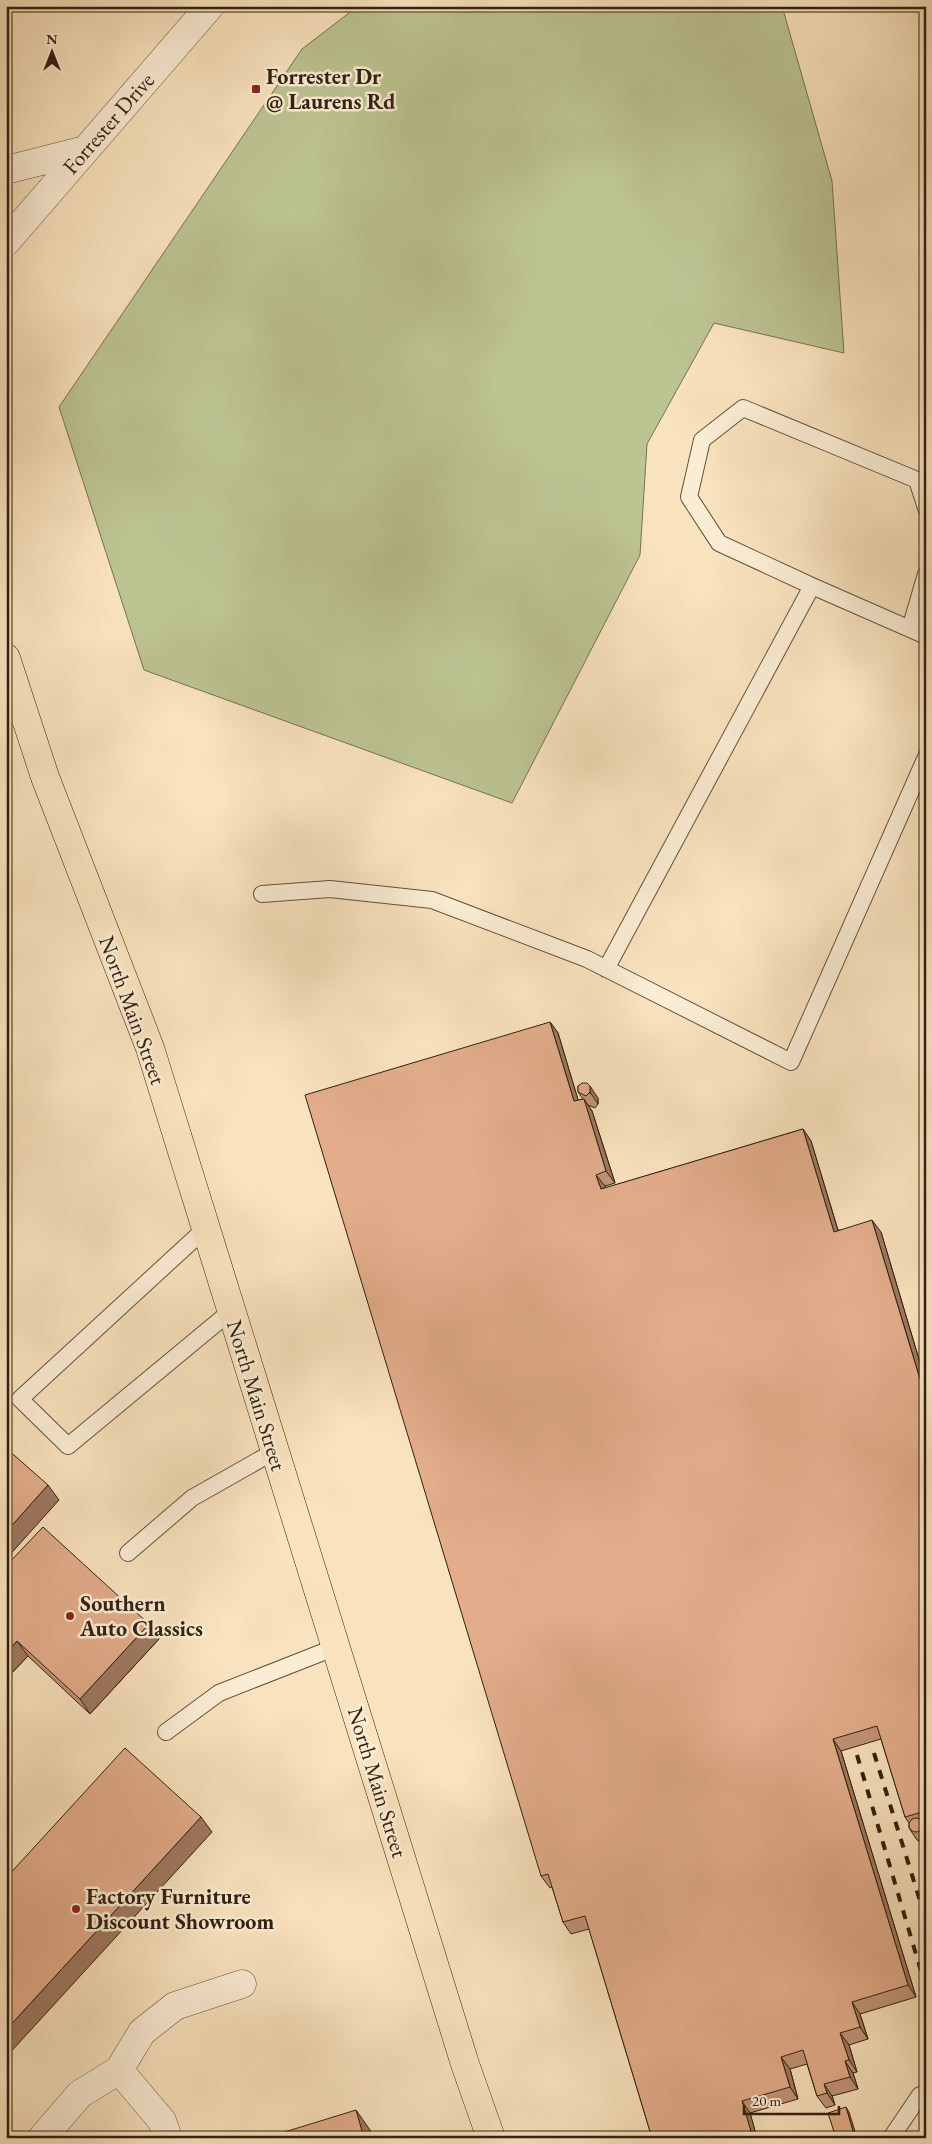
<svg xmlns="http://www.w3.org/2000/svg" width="932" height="2144" viewBox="0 0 932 2144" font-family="'EB Garamond',serif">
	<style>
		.green { fill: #bcc492; stroke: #777252 }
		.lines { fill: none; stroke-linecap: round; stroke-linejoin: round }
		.service-casing { stroke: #64513c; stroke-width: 18 }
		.minor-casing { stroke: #64513c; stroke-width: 29 }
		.tertiary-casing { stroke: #64513c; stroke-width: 29 }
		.primary-casing { stroke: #322011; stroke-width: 29 }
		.service { stroke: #fbedd5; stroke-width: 16 }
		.minor { stroke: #fbedd5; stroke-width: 28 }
		.tertiary { stroke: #fbedd5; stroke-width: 28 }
		.primary { stroke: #f9e3be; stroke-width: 28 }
		.rail { stroke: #322011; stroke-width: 4; stroke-dasharray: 9 9; stroke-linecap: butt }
		.wall { fill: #c39578; stroke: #322011 }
		.shaded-wall { fill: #9f7961; stroke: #322011 }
		.building { fill: #e3ad8b; stroke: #322011 }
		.poi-dot { fill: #8f2418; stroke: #fbedd5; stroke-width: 2 }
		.labels { text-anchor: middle; stroke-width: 5; stroke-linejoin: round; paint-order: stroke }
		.poi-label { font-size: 22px; font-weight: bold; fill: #322011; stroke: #fbedd5; text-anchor: start }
		.street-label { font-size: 22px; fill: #322011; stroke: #fbedd5 }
	</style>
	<rect width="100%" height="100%" fill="#f9e3be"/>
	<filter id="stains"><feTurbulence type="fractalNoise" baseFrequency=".004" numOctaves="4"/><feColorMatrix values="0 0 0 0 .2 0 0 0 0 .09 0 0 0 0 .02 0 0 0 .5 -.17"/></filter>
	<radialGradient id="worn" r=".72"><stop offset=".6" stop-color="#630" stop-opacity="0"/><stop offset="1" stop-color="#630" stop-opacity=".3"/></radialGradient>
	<path class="green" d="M358 6H782L832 181 844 353 714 323 647 444 640 555 512 803 144 670 59 407 302 49Z"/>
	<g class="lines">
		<defs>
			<path id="service" d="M812 586 719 543 689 497 702 440 743 408 917 480 926 508
				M910 629 926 574
				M262 894 330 889 432 900 587 959 791 1062 926 757
				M606 969 812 586 926 636
				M206 1228 20 1399 68 1446 231 1311
				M128 1553 192 1498 275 1451
				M166 1732 219 1693 336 1647
				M891 2138 920 2095"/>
			<path id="minor" d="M119 2070 142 2032 175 2006 242 1984
				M42 2138 80 2094 119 2070 162 2121 168 2138"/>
			<path id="tertiary" d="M6 170 85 150
				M6 242 210 6"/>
			<path id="primary" d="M6 658 45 777 150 1048 465 2064 491 2138"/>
		</defs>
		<use href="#service" class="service-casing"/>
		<use href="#minor" class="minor-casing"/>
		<use href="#tertiary" class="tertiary-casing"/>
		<use href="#primary" class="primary-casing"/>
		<use href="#service" class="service"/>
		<use href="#minor" class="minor"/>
		<use href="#tertiary" class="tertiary"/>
		<use href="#primary" class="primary"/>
		<path class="rail" d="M874 1753 926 1920
			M857 1755 926 1988"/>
	</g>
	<path class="wall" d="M550 1022 558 1033 578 1100 583 1099 578 1092V1086L598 1098V1104L595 1108 588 1105 592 1111 615 1183 605 1186V1188L803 1129 811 1141 838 1230 881 1232 926 1383V1844H924L917 1840 909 1828V1823L905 1817 881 1739 841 1751 916 1997 860 2014 868 2039 849 2045 857 2072 853 2073 858 2089 832 2096 835 2105 826 2108 817 2096 807 2064 790 2069 798 2099 750 2113 757 2138H652L589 1929 571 1934 563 1922 552 1887 550 1888 541 1876Z
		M6 1566 149 1624 159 1639 90 1714 28 1656 6 1679Z"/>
	<path class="shaded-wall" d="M550 1022 558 1033 582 1113 574 1101Z
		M590 1086 598 1098V1104L590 1092Z
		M584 1099 592 1111 615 1183 606 1171Z
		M803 1129 811 1141 842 1244 834 1232Z
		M596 1175 605 1186 609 1201 601 1189Z
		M872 1220 881 1232 926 1383V1399Z
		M48 1485 59 1500 6 1559V1532Z
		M149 1624 159 1639 90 1714 80 1699Z
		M17 1641 28 1656 6 1679V1653Z
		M833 1739 841 1751 916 1997 908 1985Z
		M201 1817 212 1832 6 2057V2030Z
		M922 1821 926 1826V1839L920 1831Z
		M852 2002 860 2014 868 2039 860 2027Z
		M840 2033 849 2045 857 2072 849 2060Z
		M781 2057 790 2069 798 2099 790 2087Z
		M845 2061 853 2073 858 2089 850 2077Z
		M824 2084 832 2096 835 2105 827 2093Z
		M742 2101 750 2113 757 2138H753Z
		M846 2107 849 2112 857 2138H855Z
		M356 2110 370 2130 372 2138H364Z"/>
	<path class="building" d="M550 1022 574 1101 584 1099 606 1171 596 1175 601 1189 803 1129 834 1232 872 1220 926 1399V1811L905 1817 877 1726 833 1739 908 1985 852 2002 860 2027 840 2033 849 2060 845 2061 850 2077 824 2084 827 2093 817 2096 803 2050 781 2057 790 2087 742 2101 753 2138H652L585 1916 563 1922 548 1874 541 1876 305 1095Z
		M582 1083H587L590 1086V1092L586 1096 578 1092V1086Z
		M6 1448 48 1485 6 1532Z
		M43 1527 149 1624 80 1699 17 1641 6 1653V1566Z
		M125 1748 201 1817 6 2030V1878Z
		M926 1815V1825L924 1818Z
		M909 1825a7 7 0 1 1 14 0a7 7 0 1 1-14 0Z
		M846 2107 855 2138H836L828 2113Z
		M356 2110 364 2138H265Z"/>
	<g class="poi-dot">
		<rect x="251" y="84" width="10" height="10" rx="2.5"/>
		<circle cx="70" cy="1616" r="5"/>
		<circle cx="76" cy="1909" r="5"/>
	</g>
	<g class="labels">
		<g class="poi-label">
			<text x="266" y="84">Forrester Dr<tspan x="266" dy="25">@ Laurens Rd</tspan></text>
			<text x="80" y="1611">Southern<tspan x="80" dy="25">Auto Classics</tspan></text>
			<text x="86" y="1904">Factory Furniture<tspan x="86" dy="25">Discount Showroom</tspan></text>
		</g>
		<g class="street-label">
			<text transform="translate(108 123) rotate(-49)" y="8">Forrester Drive</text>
			<text transform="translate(133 1010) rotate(70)" y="8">North Main Street</text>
			<text transform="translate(257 1395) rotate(73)" y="8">North Main Street</text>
			<text transform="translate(378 1782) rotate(73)" y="8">North Main Street</text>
		</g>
	</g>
	<rect width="932" height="2144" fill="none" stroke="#f9e3be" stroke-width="25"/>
	<rect x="8" y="8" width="917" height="2129" fill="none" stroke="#322011" stroke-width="2.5"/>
	<rect x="12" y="12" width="907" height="2119" fill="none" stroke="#322011"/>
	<g transform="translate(52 52)" stroke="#fbedd5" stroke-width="4" paint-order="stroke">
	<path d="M0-4L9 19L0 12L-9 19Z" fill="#322011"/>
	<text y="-8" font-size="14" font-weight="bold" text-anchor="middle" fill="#322011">N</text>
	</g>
	<path d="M744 2106v8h95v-8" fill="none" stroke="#322011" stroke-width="2.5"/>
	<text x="752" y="2106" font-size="15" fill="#322011" stroke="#fbedd5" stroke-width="4" paint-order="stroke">20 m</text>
	<rect width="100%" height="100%" filter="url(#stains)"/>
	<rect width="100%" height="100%" fill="url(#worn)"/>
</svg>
